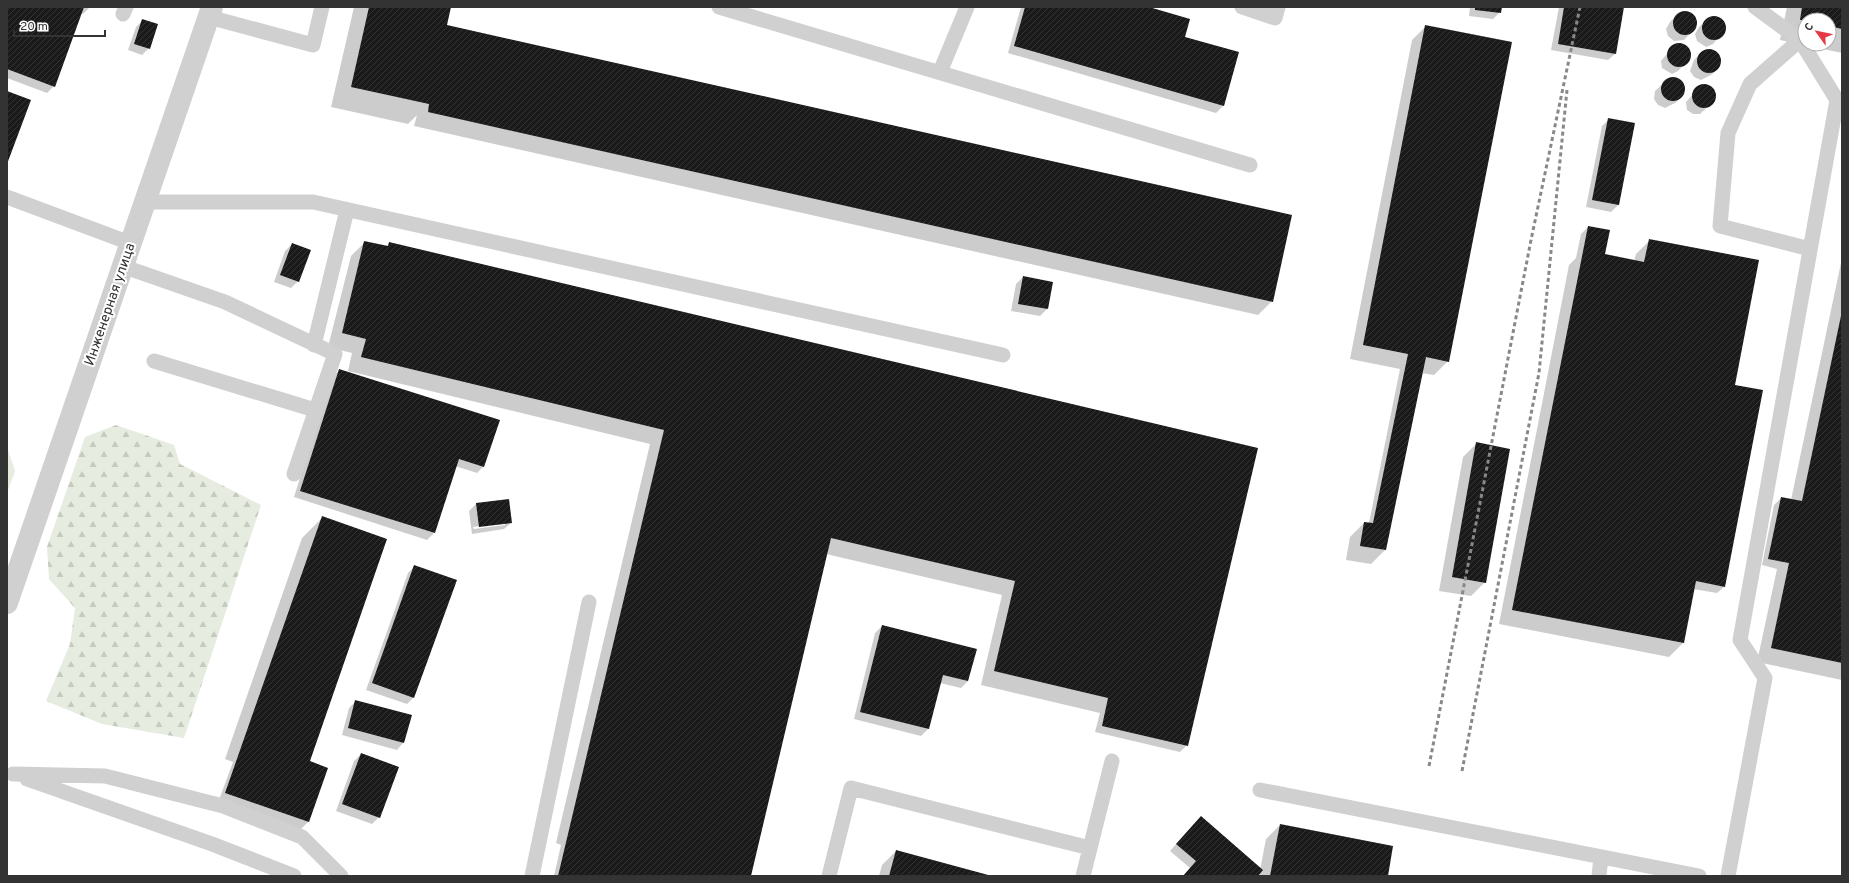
<svg xmlns="http://www.w3.org/2000/svg" width="1849" height="883" viewBox="0 0 1849 883" font-family="Overpass,sans-serif">
	<style>
		.forest { fill: url(#forest-firs) }
		.shadow { fill: #0003; fill-rule: evenodd }
		.building { fill: url(#building-hatch) }
		.lines { fill: none; stroke-linecap: round; stroke-linejoin: round }
		.lane { stroke: #d0d0d0; stroke-width: 15 }
		.street { stroke: #d0d0d0; stroke-width: 22 }
		.rail { stroke: #888; stroke-width: 3; stroke-dasharray: 4 3; stroke-linecap: butt }
		.labels { text-anchor: middle; stroke-width: 4; stroke-linejoin: round; paint-order: stroke }
		.street-label { font-size: 14px; fill: #333; stroke: #fff }
	</style>
	<defs>
		<pattern id="forest-firs" width="22" height="20" patternUnits="userSpaceOnUse"><rect width="22" height="20" fill="#e6ecdf"/><path d="M5 1l3.5 6h-7zM16 11l3.5 6h-7z" fill="#c6cbc0"/></pattern>
		<pattern id="building-hatch" width="6" height="6" patternUnits="userSpaceOnUse"><rect width="6" height="6" fill="#1a1a1a"/><path d="M-1 1l2-2M0 6l6-6M5 7l2-2" fill="none" stroke="#333"/></pattern>
	</defs>
	<rect width="100%" height="100%" fill="#fff"/>
	<path class="forest" d="M116 425 174 445 180 464 261 505 184 738 102 724 46 701 70 644 75 608 49 579 47 547 85 437Z
		M7 447 15 471 7 493Z"/>
	<path class="shadow" d="M7 7H90L83 14 81 13 54 86 47 93 7 78Z
		M354 7H450L445 29 1272 301 1258 315 414 126 417 115 408 124 331 107Z
		M1021 7H1145L1184 37 1238 53 1223 106 1216 113 1008 53Z
		M1470 7H1501L1500 12 1493 19 1469 16Z
		M1559 7H1623L1615 54 1608 60 1551 50Z
		M1787 7H1842V53L1780 40ZM1805 20H1829V44H1805Z
		M1688 12 1694 16 1696 27 1684 40 1674 41 1668 36 1666 29 1670 22 1677 15Z
		M1713 17H1717L1725 24 1724 31 1713 44 1706 47 1697 41 1695 34 1699 27 1706 20Z
		M143 20 149 48 142 55 128 50 136 27Z
		M1426 26 1448 361 1434 375 1421 373 1385 550 1371 564 1346 560 1350 537 1364 523H1369L1400 369 1350 359 1412 40Z
		M1675 44H1683L1690 51V58L1678 71 1672 74 1662 68 1661 61Z
		M1708 50 1715 51 1719 57 1718 68 1711 75 1701 80 1694 77 1690 71 1694 60 1701 53Z
		M1676 78 1684 86 1682 96 1675 103 1665 108 1658 105 1654 99 1655 91 1668 79Z
		M1707 85 1713 89 1715 100 1700 114H1693L1687 110 1686 102 1700 86Z
		M1609 119 1634 124 1618 205 1611 212 1586 207 1602 126Z
		M1588 227 1603 255 1634 261 1636 254 1650 240 1733 388 1724 587 1717 593 1693 589 1683 643 1669 657 1499 624 1569 265 1576 258 1581 234Z
		M365 242 386 247 389 244 1257 449 1187 745 1180 752 1095 732 1100 713 981 685 1002 595 826 554 750 876H554L561 845 556 843 650 444 348 371 352 353 328 347 351 256Z
		M292 244 298 281 291 288 274 282 285 251Z
		M1842 258V680L1757 662 1777 569 1762 565 1774 505 1781 498 1791 500Z
		M1023 277 1047 309 1040 316 1011 311 1016 284Z
		M339 371 484 466 477 473 455 466 434 533 427 540 294 497 332 377Z
		M1477 443 1485 582 1471 596 1439 591 1463 457Z
		M508 500 511 523 504 529 472 534 469 511 476 504ZM505 523V525L474 529 473 527Z
		M323 517 308 762 327 768 308 822 301 829 219 800 233 762 225 759 302 538Z
		M415 566 413 698 407 704 366 690 408 573Z
		M882 626 975 650 968 681 961 688 940 683 928 729 921 736 854 719 875 633Z
		M356 701 403 743 397 750 342 735 349 708Z
		M361 754 379 817 372 824 336 811 354 761Z
		M1194 824 1260 870 1266 839 1280 825 1387 876H1259L1260 872 1256 876H1183L1190 868 1170 851Z
		M896 851 990 876H879L882 865Z"/>
	<path class="building" d="M7 7H84L55 87 7 69Z
		M369 7H451L447 25 1292 215 1273 302 428 112 429 104 351 87Z
		M1025 7H1149L1190 19 1185 37 1239 52 1224 106 1014 46Z
		M1475 7H1502L1501 13 1475 10Z
		M1564 7H1624L1616 54 1558 44Z
		M1802 7H1842V29L1829 26V20H1800Z
		M1673 23a12 12 0 1 1 24 0a12 12 0 1 1-24 0Z
		M1702 28a12 12 0 1 1 24 0a12 12 0 1 1-24 0Z
		M142 19 158 24 150 49 134 44Z
		M1425 25 1512 42 1449 362 1426 357 1386 550 1360 546 1364 522 1373 523 1408 354 1363 345Z
		M1667 55a12 12 0 1 1 24 0a12 12 0 1 1-24 0Z
		M1697 61a12 12 0 1 1 24 0a12 12 0 1 1-24 0Z
		M1661 89a12 12 0 1 1 24 0a12 12 0 1 1-24 0Z
		M1692 96a12 12 0 1 1 24 0a12 12 0 1 1-24 0Z
		M7 91 31 100 7 164Z
		M1608 118 1635 123 1619 205 1592 200Z
		M1588 226 1610 230 1605 254 1644 262 1649 239 1759 260 1735 385 1763 390 1725 587 1696 581 1684 643 1512 610Z
		M364 241 388 246 389 242 1258 448 1188 746 1102 726 1108 698 994 671 1015 581 831 538 751 876H558L664 430 361 357 366 339 342 333Z
		M292 243 311 250 299 282 280 275Z
		M1023 276 1053 282 1048 309 1018 304Z
		M1842 311V663L1771 648 1789 563 1768 559 1781 497 1802 501Z
		M339 369 500 420 484 467 459 459 435 533 300 491Z
		M1476 442 1510 449 1486 583 1452 577Z
		M509 499 512 523 479 527 476 503Z
		M322 516 387 539 310 761 328 768 309 822 225 793Z
		M414 565 457 580 414 698 372 683Z
		M882 625 977 649 968 681 943 675 929 729 860 712Z
		M355 700 412 715 404 743 348 728Z
		M361 753 399 767 380 818 342 804Z
		M1201 816 1263 870 1258 876H1183L1196 861 1176 844Z
		M1280 824 1393 846 1388 876H1270Z
		M896 850 992 876H889Z"/>
	<g class="lines">
		<path class="lane" d="M719 7 1250 165
			M1242 7 1275 18 1278 7
			M123 14 126 7
			M209 17 313 45 322 7
			M1800 40 1750 84 1728 133 1720 226 1810 249
			M940 72 967 7
			M7 197 130 243
			M144 202H313L1003 355
			M122 266 225 302 335 354 294 474
			M314 345 347 210
			M154 361 315 410
			M13 774 105 776 223 806 302 837 341 876
			M27 779 212 844 294 876
			M1260 790 1699 876
			M532 876 589 602
			M829 876 851 788 1090 848
			M1083 876 1112 761
			M1599 876 1601 857
			M1728 876 1765 678 1740 640 1837 100 1800 40 1755 7"/>
		<path class="street" d="M7 603 212 7"/>
		<path class="rail" d="M1429 766 1531 240 1580 7
			M1462 771 1539 373 1567 90"/>
	</g>
	<g class="labels">
		<g class="street-label">
			<text transform="translate(109 304) rotate(-71)" y="5">Инженерная улица</text>
		</g>
	</g>
	<rect width="1849" height="883" fill="none" stroke="#333333" stroke-width="16"/>
	<g transform="translate(1817 32) rotate(303)"><circle r="19" fill="#ffffff" stroke="#adadad"/>
	<path d="M0-3L7 15L0 10L-7 15Z" fill="#e63946"/>
	<text y="-6" font-size="11" font-weight="bold" text-anchor="middle" fill="#333333">С</text>
	</g>
	<path d="M14 30v6h91v-6" fill="none" stroke="#333333" stroke-width="2"/>
	<text x="20" y="30" font-size="12" fill="#333333" stroke="#ffffff" stroke-width="3" paint-order="stroke">20 m</text>
</svg>
